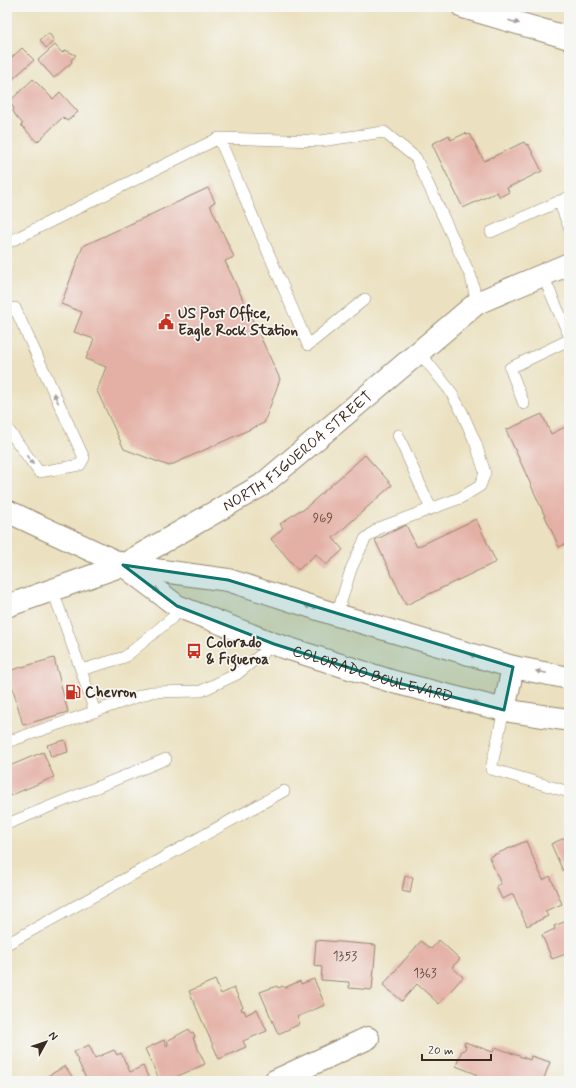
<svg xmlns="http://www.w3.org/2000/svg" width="576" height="1088" viewBox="0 0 576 1088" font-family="Mynerve,sans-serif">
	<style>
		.building { fill: #e4b0a6 }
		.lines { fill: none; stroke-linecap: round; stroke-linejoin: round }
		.lane-casing { stroke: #93866f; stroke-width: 12 }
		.street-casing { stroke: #93866f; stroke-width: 24 }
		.secondary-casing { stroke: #93866f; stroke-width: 24 }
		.primary-casing { stroke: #93866f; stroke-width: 24 }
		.highway-casing { stroke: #93866f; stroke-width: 24 }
		.lane { stroke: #fff; stroke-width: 11 }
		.street { stroke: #fff; stroke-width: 22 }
		.secondary { stroke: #fff; stroke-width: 22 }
		.primary { stroke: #fff; stroke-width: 22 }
		.highway { stroke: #fff; stroke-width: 22 }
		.oneway { fill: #a79f9a }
		.marked { fill: #0f766e; fill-opacity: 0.2; stroke: #0f766e; stroke-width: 3; stroke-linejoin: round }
		.labels { text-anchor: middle; stroke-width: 3.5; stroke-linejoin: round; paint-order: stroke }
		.number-label { font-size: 13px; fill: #654c40 }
		.poi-label { font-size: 15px; font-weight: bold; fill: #3b2a1e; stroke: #f6f6f2; text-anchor: start }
		.street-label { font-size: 15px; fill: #3b2a1e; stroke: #f6f6f2 }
	</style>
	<rect width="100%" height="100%" fill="#f6f6f2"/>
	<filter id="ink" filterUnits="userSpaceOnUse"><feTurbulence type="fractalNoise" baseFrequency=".025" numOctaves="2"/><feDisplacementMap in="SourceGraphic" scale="8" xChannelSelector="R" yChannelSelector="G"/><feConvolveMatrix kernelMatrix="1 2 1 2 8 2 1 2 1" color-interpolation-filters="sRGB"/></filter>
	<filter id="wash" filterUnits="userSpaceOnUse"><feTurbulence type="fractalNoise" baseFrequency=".012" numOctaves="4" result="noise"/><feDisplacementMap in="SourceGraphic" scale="16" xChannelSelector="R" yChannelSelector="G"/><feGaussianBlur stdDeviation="0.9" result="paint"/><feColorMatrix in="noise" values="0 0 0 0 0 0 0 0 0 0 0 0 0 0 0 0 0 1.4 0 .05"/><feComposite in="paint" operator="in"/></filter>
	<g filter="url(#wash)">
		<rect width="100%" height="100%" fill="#ebe1c0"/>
		<g id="blocks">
			<path class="building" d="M49 33 54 41 46 48 40 40Z
				M55 45 62 53 65 50 76 55 71 60 72 62 54 78 38 60Z
				M22 48 34 60 7 84V56L10 59Z
				M33 79 53 99 60 92 78 112 67 121 63 117 37 142 21 125 23 124 16 116 13 111 14 108 9 102Z
				M466 133 467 135 470 134 484 161 524 142 526 145 528 144 542 171 507 188 509 192 500 197 497 192 463 208 432 144 449 135 451 140Z
				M208 188 215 202 210 205 234 257 225 261 280 379 264 423 169 466 124 449 97 391 106 367 86 359 94 339 74 332 82 312 61 304 83 246Z
				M542 414 551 434 569 425V542L559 547 506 430Z
				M365 455 392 485 333 538 343 550 326 565 316 554 298 570 271 539 283 528 280 524 300 510 302 511Z
				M476 519 496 562 406 605 375 540 406 525 417 547Z
				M54 658 68 712 23 725 8 671Z
				M65 740 68 752 51 757 47 745Z
				M43 752 54 777 7 797V767Z
				M569 836V874L567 869 563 871 551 844Z
				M526 841 543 880 550 876 562 904 545 911 548 916 527 926 513 894 502 899 496 886 501 884 489 857Z
				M405 876 413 877 410 893 402 891Z
				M569 920V962L566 954 552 959 542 935 555 929 554 926Z
				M316 940 376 945 372 990 349 988V982L321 980 322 967 314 966Z
				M439 940 460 959 452 967 463 977 439 1004 417 984 402 1001 383 985 421 941 431 949Z
				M314 979 325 1005 297 1017 299 1021 298 1025 278 1034 260 992 277 986 278 988 283 986 284 988 300 981 301 984Z
				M215 980 221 994 234 988 243 1007 241 1008 242 1011 244 1010 246 1015 257 1009 267 1031 243 1041 246 1047 219 1059 189 991Z
				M189 1029 191 1033 193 1032 195 1037 193 1038 205 1064 167 1081H160L145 1049 164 1040 166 1046 168 1045 167 1041Z
				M465 1042 493 1052 495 1047 530 1060 531 1056 550 1062 543 1081H489L475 1076 476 1074 456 1066 462 1050 464 1051 466 1046 464 1045Z
				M89 1045 95 1058 114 1050 117 1055 121 1053 130 1072 143 1066 150 1081H122L121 1079 117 1081H87L74 1052Z
				M65 1066 75 1081H48L45 1078Z"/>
		</g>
	</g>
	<g filter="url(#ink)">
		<use href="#blocks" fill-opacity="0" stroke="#93866f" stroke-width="1"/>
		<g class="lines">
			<defs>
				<path id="lane" d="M219 138 308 345 365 299
					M559 201 569 227
					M491 232 569 197
					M7 243 219 138 320 141 384 132 416 158 471 277 477 303
					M543 276 569 335
					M7 312 15 308 84 458 80 465 39 472 7 428
					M524 404 510 368 569 340
					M398 435 431 509
					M53 591 81 670
					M337 615 351 569 365 539 379 528 460 498 480 486 485 473 476 444 462 412 449 389 419 352
					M504 710 491 769 569 792
					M95 712 81 670 125 657 184 608
					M7 742 151 692 201 691 237 674 274 644
					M7 824 166 759
					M7 944 284 791"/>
				<path id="street" d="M275 1081 368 1038"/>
				<g id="secondary">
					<path id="s1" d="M7 606 123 565 262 485 477 303 569 264"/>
				</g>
				<g id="primary">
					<path id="s2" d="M7 511 123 565 177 606 274 644 394 682 504 710 569 720"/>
					<path d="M126 566 228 580 337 615 513 667 569 678"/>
					<path d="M504 710 513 667"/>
				</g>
				<path id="highway" d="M463 7 569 38"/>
			</defs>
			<use href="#lane" class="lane-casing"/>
			<use href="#street" class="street-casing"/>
			<use href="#secondary" class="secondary-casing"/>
			<use href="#primary" class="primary-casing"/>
			<use href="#highway" class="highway-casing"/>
			<use href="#lane" class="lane"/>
			<use href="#street" class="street"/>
			<use href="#secondary" class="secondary"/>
			<use href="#primary" class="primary"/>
			<use href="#highway" class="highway"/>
		</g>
		<defs><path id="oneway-solid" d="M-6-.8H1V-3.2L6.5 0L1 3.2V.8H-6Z"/></defs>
		<g class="oneway">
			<use href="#oneway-solid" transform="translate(514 22) rotate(16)"/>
			<use href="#oneway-solid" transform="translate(56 398) rotate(-115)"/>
			<use href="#oneway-solid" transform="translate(30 460) rotate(53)"/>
			<use href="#oneway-solid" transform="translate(154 588) rotate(36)"/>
			<use href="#oneway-solid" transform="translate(310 607) rotate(-162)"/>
			<use href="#oneway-solid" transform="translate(475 656) rotate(-164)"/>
			<use href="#oneway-solid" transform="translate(541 672) rotate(-168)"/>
			<use href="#oneway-solid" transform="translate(473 702) rotate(14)"/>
		</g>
	</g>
	<path class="marked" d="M123 565 228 580 513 667 504 710 394 682 274 644 177 606Z"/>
	<defs>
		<symbol id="civic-bare" viewBox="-9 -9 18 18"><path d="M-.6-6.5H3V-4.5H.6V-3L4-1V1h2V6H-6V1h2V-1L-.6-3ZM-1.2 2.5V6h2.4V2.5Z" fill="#c8321e" stroke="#f6f6f2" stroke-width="2.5" paint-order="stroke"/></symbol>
		<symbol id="bus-bare" viewBox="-9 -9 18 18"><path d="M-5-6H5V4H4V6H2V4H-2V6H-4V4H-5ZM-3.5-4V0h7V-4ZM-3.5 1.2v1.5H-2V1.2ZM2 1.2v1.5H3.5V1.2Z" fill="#c8321e" stroke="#f6f6f2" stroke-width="2.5" paint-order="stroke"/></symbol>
		<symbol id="fuel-bare" viewBox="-9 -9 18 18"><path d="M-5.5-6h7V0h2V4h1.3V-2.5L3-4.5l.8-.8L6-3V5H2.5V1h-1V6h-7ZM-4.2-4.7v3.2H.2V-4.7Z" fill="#c8321e" stroke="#f6f6f2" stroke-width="2.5" paint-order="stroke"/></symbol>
	</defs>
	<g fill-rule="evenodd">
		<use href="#civic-bare" x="155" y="311" width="22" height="22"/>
		<use href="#bus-bare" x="183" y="640" width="22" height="22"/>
		<use href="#fuel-bare" x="62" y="681" width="22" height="22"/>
	</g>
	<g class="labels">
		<g class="number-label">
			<text x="323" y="522">969</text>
			<text x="345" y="960">1353</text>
			<text x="425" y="977">1363</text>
		</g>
		<g class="poi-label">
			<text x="178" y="318">US Post Office,<tspan x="178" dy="17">Eagle Rock Station</tspan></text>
			<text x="206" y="647">Colorado<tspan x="206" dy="17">&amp; Figueroa</tspan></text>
			<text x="85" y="697">Chevron</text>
		</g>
		<g class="street-label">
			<text dy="5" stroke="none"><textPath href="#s1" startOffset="332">NORTH FIGUEROA STREET</textPath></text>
			<text dy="5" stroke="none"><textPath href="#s2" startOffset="403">COLORADO BOULEVARD</textPath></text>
		</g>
	</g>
	<rect width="576" height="1088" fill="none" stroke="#f6f6f2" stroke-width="24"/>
	<g transform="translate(46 1042) rotate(50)" stroke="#f6f6f2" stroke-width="3" paint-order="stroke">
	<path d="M0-3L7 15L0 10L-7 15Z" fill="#3b2a1e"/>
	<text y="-6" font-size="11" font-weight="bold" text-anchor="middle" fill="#3b2a1e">N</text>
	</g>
	<path d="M422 1054v6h69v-6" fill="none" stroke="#3b2a1e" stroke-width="2"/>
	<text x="428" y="1054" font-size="12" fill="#3b2a1e" stroke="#f6f6f2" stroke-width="3" paint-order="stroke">20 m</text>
</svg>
